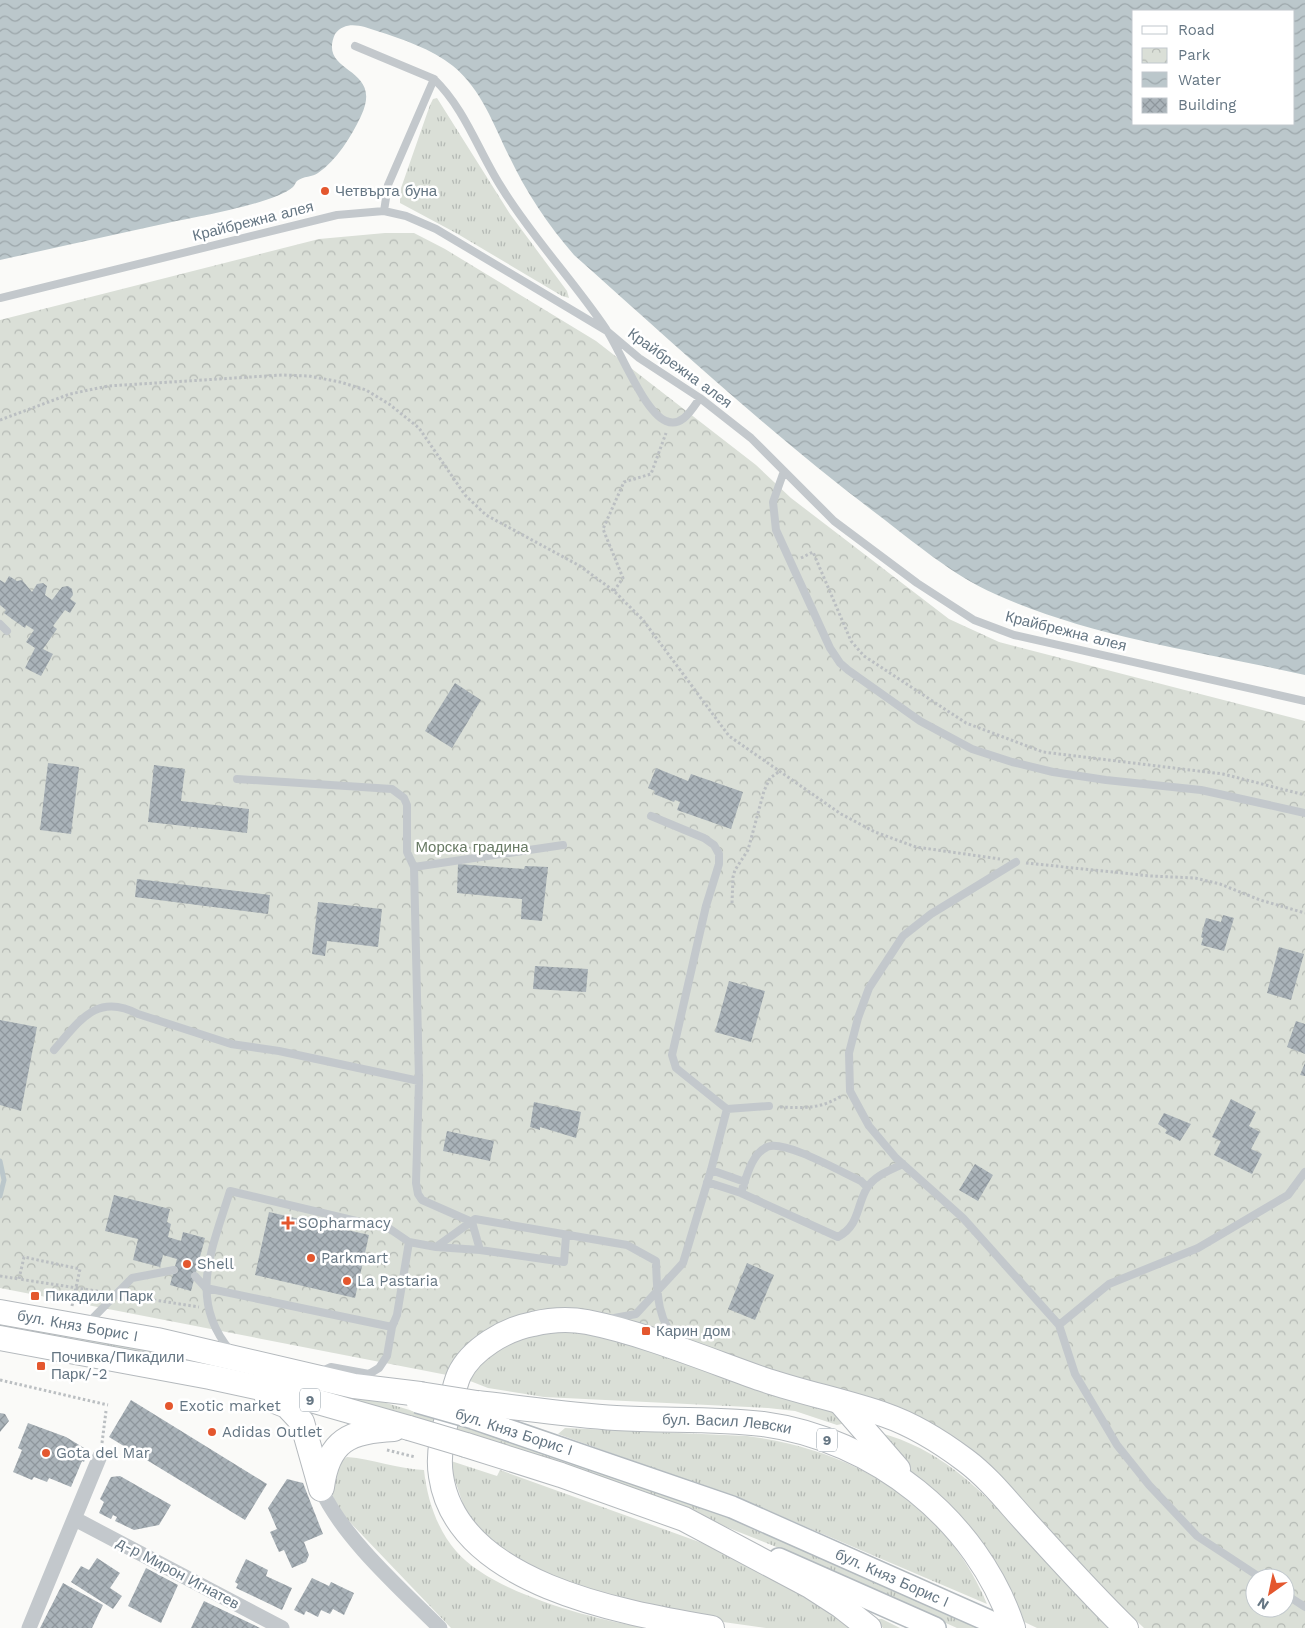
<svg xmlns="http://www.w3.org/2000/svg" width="1305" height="1628" viewBox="0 0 1305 1628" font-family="'Work Sans',sans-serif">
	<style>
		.grass { fill: url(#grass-tufts) }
		.park { fill: url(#park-crowns); fill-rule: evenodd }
		.water { fill: url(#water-waves); fill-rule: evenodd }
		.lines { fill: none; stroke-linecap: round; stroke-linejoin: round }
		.stream { stroke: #bbc7cb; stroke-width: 5 }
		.building { fill: url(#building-cross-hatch) }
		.secondary-casing { stroke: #b3babf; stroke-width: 24 }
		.trunk-casing { stroke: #b4b9bd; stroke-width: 26 }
		.path { stroke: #bbbfc2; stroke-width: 3; stroke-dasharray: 2.5 2.5; stroke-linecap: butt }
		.service { stroke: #c3c8cc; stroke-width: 8 }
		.minor { stroke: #c3c8cc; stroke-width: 15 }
		.secondary { stroke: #fff; stroke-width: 21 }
		.trunk { stroke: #fff; stroke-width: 24 }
		.secondary-bridge-casing { stroke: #b3babf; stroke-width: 24; stroke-linecap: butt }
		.trunk-bridge-casing { stroke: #b4b9bd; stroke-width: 26; stroke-linecap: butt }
		.secondary-bridge { stroke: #fff; stroke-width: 21 }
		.trunk-bridge { stroke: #fff; stroke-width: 24 }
		.poi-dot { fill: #e4572e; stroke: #fff; stroke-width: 2 }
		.labels { text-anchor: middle; stroke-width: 5; stroke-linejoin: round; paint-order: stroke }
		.shield { fill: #fff; stroke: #939fa8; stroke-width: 1 }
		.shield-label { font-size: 14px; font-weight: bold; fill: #657683 }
		.poi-label { font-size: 15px; fill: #657683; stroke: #fff; text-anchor: start }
		.street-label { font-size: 15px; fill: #657683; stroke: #fff }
		.park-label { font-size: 15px; fill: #687a64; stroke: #fff }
	</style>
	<defs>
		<pattern id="grass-tufts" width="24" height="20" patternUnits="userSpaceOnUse" patternTransform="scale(1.25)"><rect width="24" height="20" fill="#dadfd7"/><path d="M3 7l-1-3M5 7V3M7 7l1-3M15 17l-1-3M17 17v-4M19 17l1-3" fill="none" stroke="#b4b9b4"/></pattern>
		<pattern id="park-crowns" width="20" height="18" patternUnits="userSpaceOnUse" patternTransform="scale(1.25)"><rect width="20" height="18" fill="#dadfd7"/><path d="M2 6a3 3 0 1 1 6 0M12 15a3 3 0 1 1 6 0" fill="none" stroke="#b4b9b4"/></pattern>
		<pattern id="water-waves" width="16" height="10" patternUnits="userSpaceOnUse" patternTransform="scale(1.25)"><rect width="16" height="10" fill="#bbc7cb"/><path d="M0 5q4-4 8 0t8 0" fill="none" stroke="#9ca6aa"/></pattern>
		<pattern id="building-cross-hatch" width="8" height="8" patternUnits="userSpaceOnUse" patternTransform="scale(1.25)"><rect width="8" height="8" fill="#aab3b9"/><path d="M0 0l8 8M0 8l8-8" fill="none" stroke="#8e969c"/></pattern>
	</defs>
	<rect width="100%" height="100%" fill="#fafaf8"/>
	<path class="grass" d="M437 98 510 214 567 291 569 298 562 296 456 233 400 203V191L430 105 433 99Z
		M0 1320 293 1380 383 1402 592 1465 770 1533 983 1628H957L774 1546 696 1515 0 1329Z
		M553 1330 605 1334 843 1414 846 1423 837 1425 795 1411 768 1408 544 1397 488 1388 465 1379 474 1367 512 1338Z
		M565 1428 747 1436C852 1449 945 1503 987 1604L755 1505 558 1434Z
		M880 1433C949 1451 991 1501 1037 1551 1061 1577 1086 1603 1112 1628H1037L1018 1619 949 1506 873 1437Z
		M347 1457C373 1459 398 1469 424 1470 427 1499 437 1529 456 1551 492 1593 592 1619 646 1628H451L343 1515C329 1495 323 1473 347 1457Z
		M448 1460 497 1476 500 1470 716 1548 760 1568 854 1628H766L709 1620 570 1590 473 1533Z
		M879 1619H882L900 1628H883L878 1622Z"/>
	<path class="park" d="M385 233H414L445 249 596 341 756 465 791 498 949 619 999 642 1305 721V1628H1144L1125 1610 967 1447 945 1431 916 1417 553 1312 447 1375 0 1288V320L319 239ZM1255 1578H1285V1608H1255Z"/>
	<path class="water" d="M0 0H1305V675C1204 652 1089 637 995 594 952 575 914 542 877 514 771 434 673 343 574 255 548 225 526 192 509 156 493 124 482 90 453 66 432 49 402 39 377 31 362 26 346 20 335 34 317 75 385 65 361 116 351 137 337 160 318 173 313 177 303 176 297 181 295 183 295 185 293 187 274 204 190 218 163 224 108 236 54 248 0 260ZM1134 11H1294V124H1134Z"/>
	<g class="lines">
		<path class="stream" d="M0 1161 4 1180 0 1196"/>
	</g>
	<path class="building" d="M9 576 17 581 22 580 32 592 37 584 43 583 47 586 45 595 52 600 62 587 68 586 72 589 73 595 70 599 76 603 70 613 65 610 53 626 57 629 43 649 53 654 41 676 25 668 35 648 26 642 34 630 26 625 25 628 12 619 4 613 6 610 0 605V580L5 583Z
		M455 683 481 700 452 748 425 731Z
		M48 763 79 767 71 834 40 830Z
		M154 765 185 769 181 801 249 809 247 833 148 822Z
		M656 768 688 781 691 774 743 792 731 829 677 810 680 802 675 800 674 802 654 794 655 791 648 788Z
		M458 864 524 869 525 866 548 867 542 921 521 919 522 899 457 893Z
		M137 879 270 895 268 914 135 897Z
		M318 902 382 909 378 947 327 941 325 956 312 954Z
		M1223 915 1234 918 1224 951 1201 945 1203 938 1201 937 1206 918 1221 922Z
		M1279 947 1304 954 1291 1000 1267 993Z
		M535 966 588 969 586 992 533 989Z
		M729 981 765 991 751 1042 715 1032Z
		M0 1020 37 1027 21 1111 0 1105Z
		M1296 1021 1305 1024V1054L1287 1047Z
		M1305 1063V1076L1300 1075Z
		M1231 1099 1256 1112 1249 1126 1260 1132 1251 1149 1262 1154 1252 1174 1214 1155 1221 1141 1212 1137Z
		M534 1102 581 1112 576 1138 540 1127V1130L530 1127Z
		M1164 1113 1191 1124 1180 1141 1165 1133 1167 1130 1158 1124Z
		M447 1131 494 1141 490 1161 443 1151Z
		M975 1164 993 1175 978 1201 959 1190Z
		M114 1195 170 1209 167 1222 171 1224 168 1237 181 1241 183 1232 205 1238 191 1291 170 1285 177 1259 163 1255 160 1267 133 1260 138 1239 105 1231Z
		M269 1212 369 1235 355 1298 255 1275Z
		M747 1263 774 1275 755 1320 728 1309Z
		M131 1400 267 1484 245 1520 109 1437Z
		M0 1413 5 1414 9 1421 0 1432Z
		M28 1423 66 1437 89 1451 84 1462 82 1461 71 1487 49 1478 47 1482 34 1477 32 1480 13 1472 22 1450 18 1448Z
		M120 1476 171 1505 159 1525 134 1530 115 1521 117 1517 113 1515 111 1519 99 1513 104 1502 100 1499 111 1477Z
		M287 1479 303 1483 323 1534 304 1542 309 1555 306 1562 292 1568 284 1550 279 1552 270 1532 277 1529 268 1508Z
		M97 1558 120 1573 110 1588 122 1596 113 1609 71 1582 81 1566 89 1570Z
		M246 1559 268 1570 266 1576 292 1588 282 1610 236 1588 238 1584 235 1582Z
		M146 1568 178 1585 161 1623 128 1606Z
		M312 1578 329 1586 331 1582 354 1593 344 1615 333 1609 330 1614 321 1610 318 1617 306 1611 304 1615 294 1610Z
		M63 1583 103 1605 92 1628H40Z
		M204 1601 229 1613 260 1628H191Z"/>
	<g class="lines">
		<defs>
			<g id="secondary">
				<path id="s1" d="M473 1418 732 1507 1005 1628"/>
				<path d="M779 1559 935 1628"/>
			</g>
			<g id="trunk">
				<path id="s2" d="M0 1312 157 1340 354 1386 420 1394"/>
				<path d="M0 1338 210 1377 297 1396 409 1428"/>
				<path d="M267 1398 287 1406 302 1422 321 1489"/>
				<path d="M840 1402 898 1469"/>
				<path id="s3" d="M477 1403C523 1408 569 1415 616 1418 664 1421 714 1418 763 1424 874 1439 978 1520 1013 1628"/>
				<path d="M466 1445 561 1475 684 1519 810 1586 841 1606 869 1628"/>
				<path d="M322 1487C328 1440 350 1431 394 1429"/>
				<path d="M712 1628C625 1613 457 1585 441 1476 437 1452 444 1428 451 1404 453 1395 455 1384 459 1375 471 1349 506 1329 533 1324 550 1320 570 1319 587 1322 643 1333 708 1360 762 1379 803 1393 845 1401 885 1415 914 1425 941 1442 965 1460 988 1477 1006 1500 1025 1521 1058 1557 1091 1594 1126 1628"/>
			</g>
		</defs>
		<use href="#secondary" class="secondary-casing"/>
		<use href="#trunk" class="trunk-casing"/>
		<path class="path" d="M0 420 70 394 108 386 282 375 309 376 340 382 366 390 389 404 419 428 465 495 486 515 580 566 614 591 643 620 729 736 841 814 875 832 916 847 1000 859
			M801 558 813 552 851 641 864 656 966 723 1043 752 1223 774 1305 795
			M614 591 623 578 603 529 624 482 651 474 666 433
			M1026 863 1151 876 1195 878 1220 884 1260 900 1305 913
			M732 903 733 877 735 870 748 850 764 791 770 778 780 771
			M780 1107C804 1108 821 1109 841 1096
			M0 1276 19 1279
			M129 1296 199 1307
			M72 1306 80 1269 24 1257 19 1279 103 1292
			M0 1380 108 1405
			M102 1443 106 1411
			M387 1450 415 1457"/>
		<path class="service" d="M355 46 434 79
			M384 211 388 185 434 79C465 109 478 150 500 185 531 236 573 280 606 329 620 350 644 412 666 421 682 428 692 409 700 398
			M0 298 337 215 384 211 406 216 436 229 607 331 639 358 700 398 751 438 834 521 917 583 974 620 1014 635 1305 701
			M784 471 773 502 776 530 830 648 840 663 848 670 920 721 972 749 1012 762 1053 772 1106 780 1201 790 1305 813
			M0 624 7 631
			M237 779 392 789 404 798 407 805V852L414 867 419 1081 416 1183 418 1194 422 1200 472 1222 480 1250
			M651 816 704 838 714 845 719 854V864L706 906 672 1055 676 1068 727 1109
			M1016 862 931 914 903 936 869 988 858 1018 849 1053 850 1091 869 1126 896 1158 963 1218 1059 1325 1075 1374 1117 1445 1149 1485 1197 1536 1261 1578
			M414 867 563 845
			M54 1050C79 1022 96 992 138 1014L231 1044 279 1051 419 1081
			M711 1170 745 1182
			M707 1182 741 1193 838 1237C860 1225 856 1206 867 1188 875 1175 891 1170 903 1164
			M741 1193C746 1179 751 1154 767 1147 784 1139 843 1173 861 1181L867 1187
			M436 1247 480 1250 564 1262 566 1236
			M195 1276 206 1288 392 1327
			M609 1319 636 1314 683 1263 711 1170 727 1109 769 1106
			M88 1323 132 1278 174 1270
			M1059 1325 1109 1284 1198 1248 1288 1195 1305 1172
			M230 1350C187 1299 213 1247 230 1191L390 1229 409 1242 436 1247 475 1219 627 1245 656 1261C657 1289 656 1322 679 1341
			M320 1372 331 1367 369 1374 379 1368 387 1356 392 1327 397 1315 409 1242
			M1285 1594 1305 1607"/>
		<path class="minor" d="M321 1489C343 1538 401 1589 440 1628
			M75 1519 282 1628
			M29 1628 100 1456"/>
		<use href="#secondary" class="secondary"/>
		<use href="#trunk" class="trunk"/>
		<defs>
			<path id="secondary-bridge" d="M417 1402 473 1418"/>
			<path id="trunk-bridge" d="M420 1394 477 1403
				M409 1428 466 1445"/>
		</defs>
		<use href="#secondary-bridge" class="secondary-bridge-casing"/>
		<use href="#trunk-bridge" class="trunk-bridge-casing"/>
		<use href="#secondary-bridge" class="secondary-bridge"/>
		<use href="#trunk-bridge" class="trunk-bridge"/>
	</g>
	<g class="poi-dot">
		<circle cx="325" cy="191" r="5"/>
		<path d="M285.5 1215.5h5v5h5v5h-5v5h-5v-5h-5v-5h5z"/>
		<circle cx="311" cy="1258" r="5"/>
		<circle cx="187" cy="1264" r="5"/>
		<circle cx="347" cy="1281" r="5"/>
		<rect x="30" y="1291" width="10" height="10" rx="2.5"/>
		<rect x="641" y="1326" width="10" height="10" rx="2.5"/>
		<rect x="36" y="1361" width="10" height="10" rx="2.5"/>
		<circle cx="169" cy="1406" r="5"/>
		<circle cx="212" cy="1432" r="5"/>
		<circle cx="46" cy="1453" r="5"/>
	</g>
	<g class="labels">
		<g class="shield">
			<rect x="300" y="1388.5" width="20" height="23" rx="4"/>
			<rect x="817" y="1428.5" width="20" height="23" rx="4"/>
		</g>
		<g class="shield-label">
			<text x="310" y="1405">9</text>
			<text x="827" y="1445">9</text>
		</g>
		<g class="poi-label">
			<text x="335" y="196">Четвърта буна</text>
			<text x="298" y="1228">SOpharmacy</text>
			<text x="321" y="1263">Parkmart</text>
			<text x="197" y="1269">Shell</text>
			<text x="357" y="1286">La Pastaria</text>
			<text x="45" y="1301">Пикадили Парк</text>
			<text x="656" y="1336">Карин дом</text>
			<text x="51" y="1362">Почивка/Пикадили<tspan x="51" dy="17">Парк/-2</tspan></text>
			<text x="179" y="1411">Exotic market</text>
			<text x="222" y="1437">Adidas Outlet</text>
			<text x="56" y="1458">Gota del Mar</text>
		</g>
		<g class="street-label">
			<text transform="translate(253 221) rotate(-14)" y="5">Крайбрежна алея</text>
			<text transform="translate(680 368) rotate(36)" y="5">Крайбрежна алея</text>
			<text transform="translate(1066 631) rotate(14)" y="5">Крайбрежна алея</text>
			<text dy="5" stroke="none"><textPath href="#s2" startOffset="79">бул. Княз Борис I</textPath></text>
			<text dy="5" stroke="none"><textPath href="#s3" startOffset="251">бул. Васил Левски</textPath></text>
			<text transform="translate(514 1432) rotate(18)" y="5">бул. Княз Борис I</text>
			<text transform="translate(178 1573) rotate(28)" y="5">д-р Мирон Игнатев</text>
			<text dy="5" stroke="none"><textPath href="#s1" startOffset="449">бул. Княз Борис I</textPath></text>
		</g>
		<g class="park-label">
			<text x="472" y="852">Морска градина</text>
		</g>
	</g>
	<rect x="1132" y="10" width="162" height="115" fill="#ffffff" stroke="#c1c8cd"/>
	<rect x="1142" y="26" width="25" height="8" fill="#ffffff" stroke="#c1c8cd"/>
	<text x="1178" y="35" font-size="15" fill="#657683">Road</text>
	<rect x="1142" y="48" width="25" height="15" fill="url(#park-crowns)" stroke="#c1c8cd"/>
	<text x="1178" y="60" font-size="15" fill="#657683">Park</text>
	<rect x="1142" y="72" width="25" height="15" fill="url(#water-waves)" stroke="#c1c8cd"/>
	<text x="1178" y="85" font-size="15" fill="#657683">Water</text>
	<rect x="1142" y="98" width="25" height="15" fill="url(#building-cross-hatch)" stroke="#c1c8cd"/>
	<text x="1178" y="110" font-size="15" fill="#657683">Building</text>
	<g transform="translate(1270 1593) rotate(213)"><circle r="24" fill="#ffffff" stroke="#c1c8cd"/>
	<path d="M0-4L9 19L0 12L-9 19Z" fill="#e4572e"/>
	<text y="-8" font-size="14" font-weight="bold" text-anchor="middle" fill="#657683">N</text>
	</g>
</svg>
